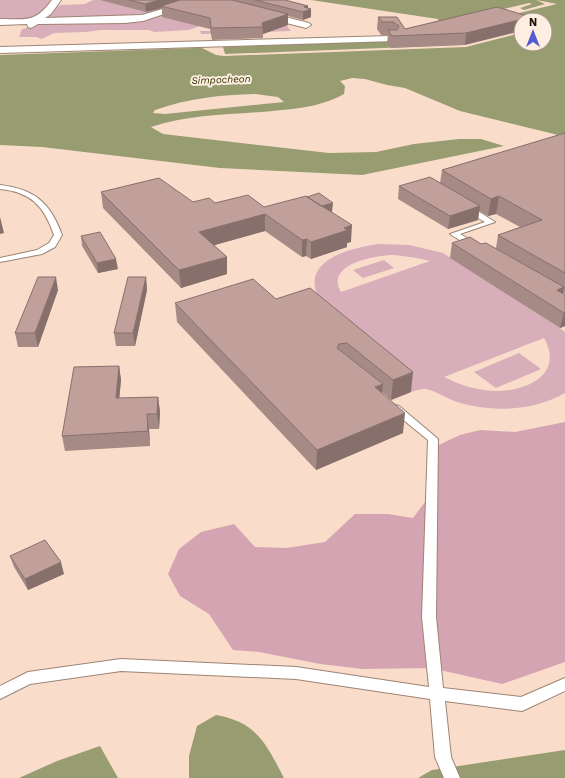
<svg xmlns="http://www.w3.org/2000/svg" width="565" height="778" viewBox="0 0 565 778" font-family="'Work Sans',sans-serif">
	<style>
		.green { fill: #d7aeb9; fill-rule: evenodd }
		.forest { fill: #d5a4b2 }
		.water { fill: #989c71; fill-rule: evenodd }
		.pier { fill: #f9ddca }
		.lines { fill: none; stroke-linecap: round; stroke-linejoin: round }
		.service-casing { stroke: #9e8473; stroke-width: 2 }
		.minor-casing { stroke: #9e8473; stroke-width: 2 }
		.tertiary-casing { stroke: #9e8473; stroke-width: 2 }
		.service { fill: #fff; fill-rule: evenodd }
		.minor { fill: #fff; fill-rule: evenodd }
		.tertiary { fill: #fff; fill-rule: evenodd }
		.wall { fill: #a68a85 }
		.shaded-wall { fill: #87706c }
		.building { fill: #c1a09b; stroke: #87706c }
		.labels { text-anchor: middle; stroke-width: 4; stroke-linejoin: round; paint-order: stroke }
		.far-water-label { font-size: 10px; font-style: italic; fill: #323400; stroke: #feede1 }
	</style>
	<rect width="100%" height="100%" fill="#f9ddca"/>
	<path class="green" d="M0 0H51L35 19 0 21Z
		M93 0H181V3L137 16 141 19C147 18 153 15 160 16 174 16 198 25 208 12L188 6 204 1 283 21 291 31 201 34 200 31C220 31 243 33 261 24L263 20 234 14 189 30 154 32 149 30H100L86 32 54 33 42 39 36 37H19L22 29 35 26 55 8 61 5 85 4Z
		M378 244 409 245 443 253 560 328 565 332V393C533 411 493 413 457 402 446 398 436 391 426 389 422 388 415 391 411 392L310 306 318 297C301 259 352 248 378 244ZM395 255 417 258 430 261 341 292C324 263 378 255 395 255ZM544 338C565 375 525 392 494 391 476 390 460 385 444 377Z
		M384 260 394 268 363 278 353 270Z
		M519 353 541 369 496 388 474 372Z"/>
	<path class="forest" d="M565 422V662L502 684 431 668 363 669 320 664 259 652 233 650 209 614 180 596 168 574 179 549 201 532 234 524 255 547 286 548 325 542 355 514H388L413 518 434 490 430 449 460 435 480 430 515 432Z"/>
	<path class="water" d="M311 0H565V133L558 135 460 111 405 88 387 85 365 79 352 78 340 81 345 86 344 94C325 105 303 108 282 110 239 115 193 113 151 127L163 134 329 153 376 152 414 144 459 139H481L504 146 362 175 220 168 42 147 0 145V55L443 39 438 19ZM521 20H545V44H521ZM255 94 278 97 284 102 165 114 153 113 155 110C189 98 220 95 255 94Z
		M216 715C257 722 266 744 284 778H189V756L197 726Z
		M100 746 118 778H19L57 761Z
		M565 750V778H418L432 770Z"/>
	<path class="pier" d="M536 0 557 4 511 15 438 25 529 3 532 4 520 8 524 10 545 4Z
		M521 30V33L466 47 224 56 216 55 200 47H223L225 54 460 45Z"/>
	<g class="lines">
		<defs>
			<path id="service" d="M0 185C34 189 50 202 62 235L55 247 42 254 0 262V258L37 250 49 243 54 235C44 206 31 192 0 189Z
				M464 206H470L495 222 460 234 478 244V248H472L450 234 485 222 464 210Z
				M395 405 399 406 438 439 436 617 443 688 521 697 565 678V691L522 711 445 701 451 757 460 778H444L435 757 430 699 296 679 121 671 30 684 0 699V686L28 672 121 659 296 667 429 687 422 617 428 440 391 410 390 408Z"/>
			<path id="minor" d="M52 0H61L51 14 45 18 142 15 193 0H206L143 21 125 23 38 24 31 28 28 27 27 24 0 25V19C27 19 35 23 52 0Z
				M262 11 309 23 311 25 306 28 259 16V12Z"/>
			<path id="tertiary" d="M392 36 397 39 396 41 0 53V47Z"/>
		</defs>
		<use href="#service" class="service-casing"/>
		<use href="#minor" class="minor-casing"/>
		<use href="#tertiary" class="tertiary-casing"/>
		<use href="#service" class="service"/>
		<use href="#minor" class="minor"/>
		<use href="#tertiary" class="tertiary"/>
	</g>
	<path class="wall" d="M100 0H285L308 6V8L311 17 303 20 288 16V25L263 34V38L212 40 210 29 162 17V8L146 12Z
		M497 7 465 45 391 48 387 43 388 35H381L377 29 378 17H397L405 29Z
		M565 133V294L563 293V294L565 295V326L560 328 450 258 452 243 481 244 496 248 498 235 520 227 496 214 488 216 479 211 478 220 448 229 398 199 399 186 440 183 442 170Z
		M101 192 193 202 215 203 264 207 332 212H331L351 242 347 243V247L311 259 306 256 302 257 265 231 214 245 227 257V274L181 288 103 208Z
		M81 236 118 269 98 273 82 246Z
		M146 277 147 290 135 346H116L114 333Z
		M310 288 411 392 391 400 382 392 403 433 316 470 177 322 175 303 276 299Z
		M58 290 38 347H18L15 333Z
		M119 366 121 380 119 398 158 397 160 412 159 429H149L150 446 65 451 62 436Z
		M10 556 64 574 28 590 14 567Z"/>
	<path class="shaded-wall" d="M160 0H188L161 6 162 8 146 12 145 4Z
		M308 6V10L311 9V17L303 20V12L304 7Z
		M288 14V25L263 34 262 23Z
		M531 17V20H521V31L465 45 466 33Z
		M499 196 496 214 488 216 491 199Z
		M333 203 332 212 316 217V207Z
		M480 206 478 220 448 229 450 216Z
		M265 214V231L201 249 199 232Z
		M0 217 4 233 0 234Z
		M352 225 351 242 347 243V247L311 259V242L344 228Z
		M307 239 306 256 302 257V240Z
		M227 257V274L181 288 179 270Z
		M116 259 118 269 98 273 97 263Z
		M56 277 58 290 38 347 35 333Z
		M146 277 147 290 135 346 133 333Z
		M564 287 561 302 557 290Z
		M565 312V326L560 328 564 313Z
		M119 366 121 380 118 412 116 398Z
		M413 372 411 392 391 400 393 380Z
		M383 384 381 404 375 387Z
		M158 397 160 412 159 429 157 414Z
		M405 413 403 433 316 470 317 450Z
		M147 414 149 429 150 446 148 431Z
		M61 562 64 574 28 590 25 579Z"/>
	<path class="building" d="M129 0H160L145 4Z
		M180 0H232L288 14 262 23 263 27 211 28 210 18 161 6Z
		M255 0H285L308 6 304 7 311 9 303 12Z
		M497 7 531 17 466 33 392 36 388 30H397L399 26 393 22H382L378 17H397L405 29Z
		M565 133V273L498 235 542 220 499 196 491 199 442 170Z
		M430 177 480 206 450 216 399 186Z
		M159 178 193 202 209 198 215 203 248 195 264 207 306 196 352 225 344 228 348 230 311 242 307 239 302 240 265 214 199 232 227 257 179 270 101 192Z
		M319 193 333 203 321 206 307 197Z
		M100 232 116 259 97 263 81 236Z
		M470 237 481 244 486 243 564 287 557 290 565 295V312L564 313 452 243Z
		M38 277H56L35 333H15Z
		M128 277H146L133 333H114Z
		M253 279 276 299 310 288 413 372 393 380 347 343 339 344 337 348 383 384 375 387 405 413 317 450 175 303Z
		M119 366 116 398 158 397 157 414H147L148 431 62 436 74 367Z
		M45 540 61 562 25 579 10 556Z"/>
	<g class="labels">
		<g class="far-water-label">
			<text transform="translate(221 79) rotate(-2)" y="4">Simpocheon</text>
		</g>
	</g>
	<g transform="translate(533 32)"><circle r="19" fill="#feede1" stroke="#a3958b"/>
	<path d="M0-3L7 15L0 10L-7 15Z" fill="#545ad1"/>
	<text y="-6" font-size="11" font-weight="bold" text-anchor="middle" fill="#1b120b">N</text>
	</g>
</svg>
